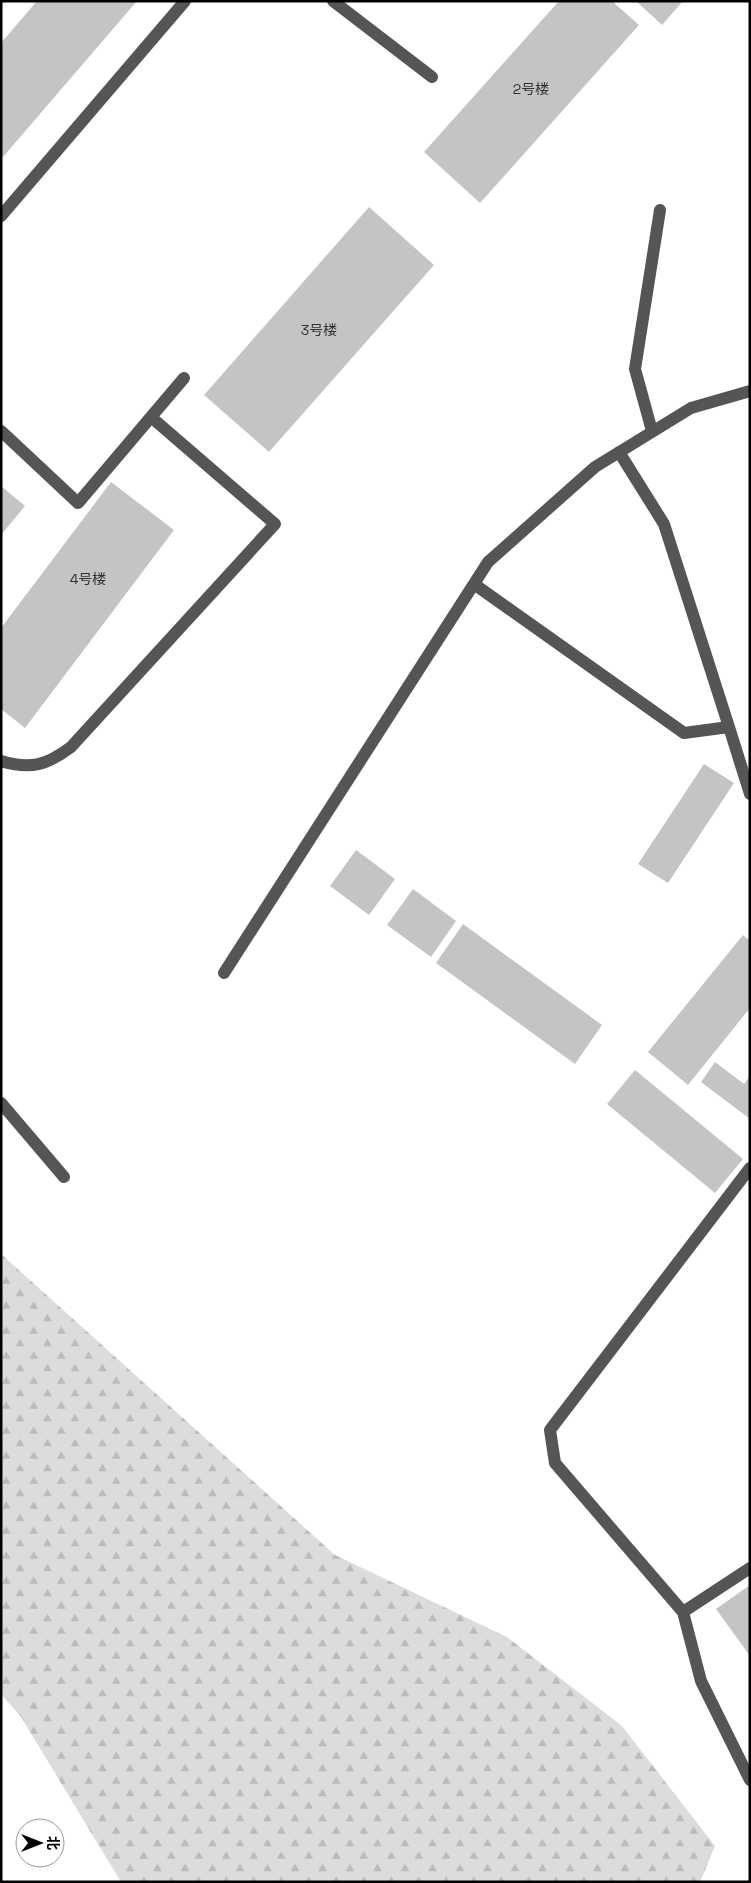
<svg xmlns="http://www.w3.org/2000/svg" width="751" height="1883" viewBox="0 0 751 1883" font-family="'Space Grotesk','Noto Sans SC',sans-serif">
	<style>
		.forest { fill: url(#forest-firs) }
		.building { fill: #c4c4c4 }
		.lines { fill: none; stroke-linecap: round; stroke-linejoin: round }
		.minor { stroke: #555; stroke-width: 12 }
		.labels { text-anchor: middle; stroke-width: 4; stroke-linejoin: round; paint-order: stroke }
		.number-label { font-size: 14px; fill: #313131 }
	</style>
	<defs>
		<pattern id="forest-firs" width="22" height="20" patternUnits="userSpaceOnUse" patternTransform="scale(1.25)"><rect width="22" height="20" fill="#dcdcdc"/><path d="M5 1l3.5 6h-7zM16 11l3.5 6h-7z" fill="#bbb"/></pattern>
	</defs>
	<rect width="100%" height="100%" fill="#fff"/>
	<path class="forest" d="M1 1254 335 1555 507 1637 622 1726 715 1846 700 1882H121L21 1717 1 1694Z"/>
	<path class="building" d="M37 1H137L3 157 1 155V43Z
		M559 1H612L639 25 480 203 424 152Z
		M636 1H683L662 25Z
		M369 207 434 265 269 452 204 395Z
		M111 482 174 530 25 728 1 709V628Z
		M1 486 25 506 1 535Z
		M704 764 734 783 668 883 638 864Z
		M356 850 395 879 369 915 330 886Z
		M413 889 456 921 431 957 387 925Z
		M463 924 602 1025 575 1064 436 963Z
		M743 935 750 941V1008L688 1085 648 1052Z
		M715 1062 744 1084 750 1076V1119L701 1082Z
		M635 1070 743 1159 715 1193 607 1104Z
		M750 1585V1656L716 1609Z"/>
	<g class="lines">
		<path class="minor" d="M333 1 432 77
			M1 216 185 1
			M1 431 78 503 184 378
			M652 431 635 369 660 210
			M474 584 684 733 729 727 664 524 619 452
			M729 727 750 794
			M1 761C31 770 47 765 71 747L275 524 151 417
			M224 973 488 562 595 467 691 408 750 391
			M1 1103 64 1177
			M750 1168 550 1430 555 1463 683 1612 701 1681 750 1780
			M683 1612 750 1568"/>
	</g>
	<g class="labels">
		<g class="number-label">
			<text x="531" y="94">2号楼</text>
			<text x="319" y="335">3号楼</text>
			<text x="88" y="584">4号楼</text>
		</g>
	</g>
	<rect width="751" height="1883" fill="none" stroke="#000000" stroke-width="5"/>
	<g transform="translate(40 1843) rotate(90)"><circle r="24" fill="#ffffff" stroke="#999999"/>
	<path d="M0-4L9 19L0 12L-9 19Z" fill="#000000"/>
	<text y="-8" font-size="14" font-weight="bold" text-anchor="middle" fill="#000000">北</text>
	</g>
</svg>
